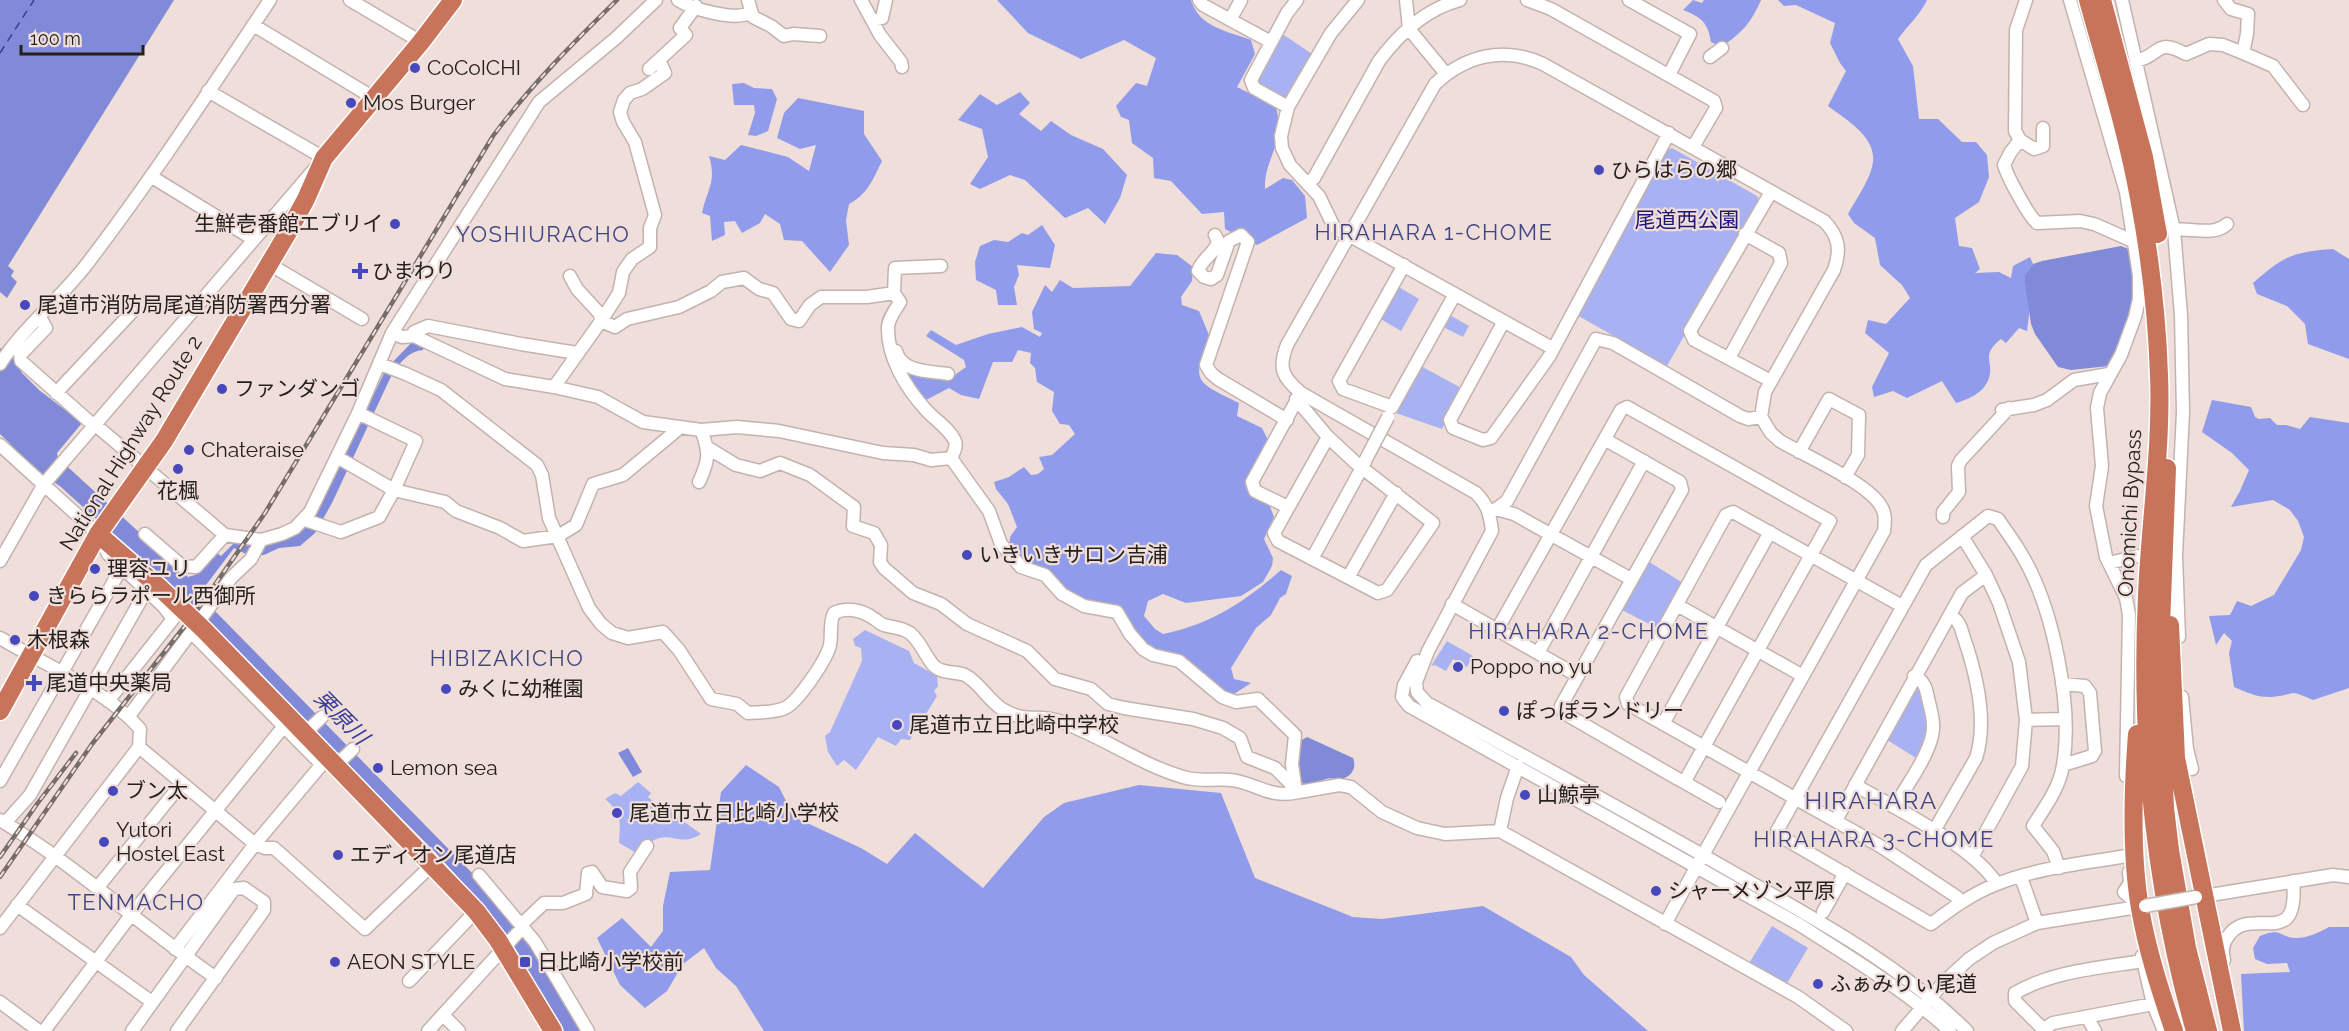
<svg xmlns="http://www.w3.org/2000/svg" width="2349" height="1031" viewBox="0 0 2349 1031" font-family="Raleway,'Noto Sans JP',sans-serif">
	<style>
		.green { fill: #a8b2f3 }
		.forest { fill: #909beb }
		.water { fill: #808ad8 }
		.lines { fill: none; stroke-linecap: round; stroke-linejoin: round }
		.ferry { stroke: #3a3c97; stroke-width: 1.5; stroke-dasharray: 8 6; stroke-linecap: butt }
		.minor-casing { stroke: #c3b3ae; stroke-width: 15 }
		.highway-casing { stroke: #fff; stroke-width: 21 }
		.minor { stroke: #fff; stroke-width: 12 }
		.highway { stroke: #c7745a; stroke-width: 18 }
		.rail-casing { stroke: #766c69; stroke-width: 4.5 }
		.rail { stroke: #efded9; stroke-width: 2; stroke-dasharray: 7; stroke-linecap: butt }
		.minor-bridge-casing { stroke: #c3b3ae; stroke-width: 15; stroke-linecap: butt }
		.highway-bridge-casing { stroke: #fff; stroke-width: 21; stroke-linecap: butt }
		.minor-bridge { stroke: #fff; stroke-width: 12 }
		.highway-bridge { stroke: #c7745a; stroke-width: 18 }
		.poi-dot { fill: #4848bd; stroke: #efded9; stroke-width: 2 }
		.labels { text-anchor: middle; stroke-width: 4.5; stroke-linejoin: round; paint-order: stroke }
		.poi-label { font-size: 21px; fill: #25201e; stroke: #efded9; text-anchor: start }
		.park-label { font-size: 21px; fill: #201772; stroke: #efded9 }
		.street-label { font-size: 21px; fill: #25201e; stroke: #efded9 }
		.neighbourhood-label { font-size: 22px; letter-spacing: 1.5px; fill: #414683; stroke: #efded9 }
		.water-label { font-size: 22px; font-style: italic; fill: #3a3c97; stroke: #efded9 }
		.quarter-label { font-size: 24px; letter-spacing: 1.5px; fill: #414683; stroke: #efded9 }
	</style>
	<rect width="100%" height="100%" fill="#efded9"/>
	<path class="green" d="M1281 33 1315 56 1287 104 1255 81Z
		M1672 148 1757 196 1760 202 1667 366 1575 314 1665 151Z
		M1397 286 1419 299 1401 331 1379 318Z
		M1448 314 1469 326 1463 337 1441 326Z
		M1419 365 1463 389 1442 429 1393 412Z
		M1646 560 1683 583 1659 629 1620 609Z
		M865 630 909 651 914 663 937 676 938 686 934 691 937 696 910 740 901 739 896 746 878 737 856 770 844 760 837 766 828 752 825 736 830 732 862 661 861 648 855 646 853 639Z
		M1447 641 1473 656 1467 667 1453 659 1446 671 1435 665 1431 666Z
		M1914 681 1924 701 1929 730 1916 758 1884 738Z
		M638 782 651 793 648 797 660 807 664 803 672 810 671 812 701 834C675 851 667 820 638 854L619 843C620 821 623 814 605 799L615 793 621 796Z
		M1772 926 1808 948 1786 985 1748 965Z"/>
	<path class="forest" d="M997 0H1191C1199 27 1227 31 1251 40L1255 54 1237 87 1276 107C1278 116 1280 126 1278 136 1274 155 1264 169 1265 189L1283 178 1292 180 1305 196 1307 218 1257 245 1225 229 1224 212 1202 214 1171 181 1154 178 1153 158 1132 143 1129 120 1121 117 1116 106 1136 83 1147 86 1156 58 1124 40 1081 59 1028 33Z
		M1693 0 1702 3 1704 0H1761C1751 23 1742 33 1721 47L1711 42C1708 22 1701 17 1683 10Z
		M1778 0H1927C1920 15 1908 25 1898 39L1913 66 1919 119H1938L1962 142H1976L1987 155 1989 177 1979 202 1955 218 1959 246 1972 248 1980 269 1975 273 1999 272 2011 278 2013 266 2030 257 2033 264 2024 276 2030 307 2027 331 2019 328 2006 343 2001 339C1980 356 1994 360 1989 378 1984 393 1969 399 1956 403L1942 381 1907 398 1893 391 1874 397 1872 387 1889 353 1865 333 1868 320 1886 324 1910 298 1902 285 1880 265 1875 238 1854 223 1848 214C1855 201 1869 181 1872 167 1880 139 1847 120 1828 106L1846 71 1840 63 1830 43 1835 23 1796 5 1784 6Z
		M744 83 754 88 772 89 777 99 768 131 756 136 748 135 755 113 754 105H734L732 84Z
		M1020 92 1030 103 1019 114 1041 131 1051 121 1071 135 1103 149 1127 175 1120 198 1105 224 1088 208 1065 218 1025 180 1010 175 980 189 970 184 988 157 982 129 958 120 980 94 997 105Z
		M798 98 864 111V134L882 161C873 179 868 194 849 204L846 220 849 245 830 272 802 241 784 240 780 224 765 214 760 223 742 233 735 221 724 222 725 235 712 241 710 216 702 213C707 189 717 182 709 156L725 160 741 145 788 157 809 171 816 145 800 149 777 138 784 113Z
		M1042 225 1055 245 1050 268 1017 265 1019 275 1014 287 1017 305H998L996 290 976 280 975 262 980 246 994 240 1008 242 1022 233 1028 235Z
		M2333 249 2349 259V359L2308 344 2305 324 2287 306 2257 294 2253 283C2284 256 2292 252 2333 249Z
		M1156 253 1177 255 1193 267 1192 281 1181 297 1182 305 1199 311 1209 335C1192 383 1194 381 1239 403L1237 416 1262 428 1269 442 1246 489 1269 504 1274 517 1264 539 1273 558 1272 566 1263 582 1241 596 1186 603 1163 594 1148 601 1144 616 1155 629 1163 634C1210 625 1246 601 1281 570L1292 576 1286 594 1280 598 1271 615 1256 628 1231 668 1234 679 1251 683 1231 696 1204 675 1152 653 1116 610 1107 603 1089 604 1023 566 1009 549 1010 537 1017 527 1008 504 996 489 994 482 1009 477 1024 467 1031 475 1038 474 1044 469 1039 457 1052 455 1075 434 1069 425 1060 424 1052 411 1054 392 1037 382 1035 368 1030 363 1031 353 1018 350 1012 362H993L979 399 961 395 949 388 924 401 906 377 914 372 952 377 966 367 964 360 926 336 931 330 956 345 988 334 1022 327 1040 337 1042 333 1034 329 1032 312 1045 285 1052 292 1060 280 1073 288 1130 286Z
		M2212 400 2251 407 2255 417 2259 419 2270 418 2277 425H2286L2300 429 2310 417 2349 423V688L2313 700C2287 688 2296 695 2272 697 2258 698 2246 692 2234 687L2229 653 2232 641 2224 633 2216 645 2209 616 2230 615 2237 601 2251 606 2274 595 2301 550 2304 537 2298 521 2290 510 2273 500 2231 507 2240 491 2249 470 2232 453 2202 432Z
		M746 765 779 787 794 817 861 848 887 864 915 833 983 888 1044 817 1064 803 1139 785 1221 793 1255 878 1353 917 1382 919 1483 906 1571 957 1584 975 1648 1031H764L736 986 716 968 704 948 683 964 667 991 645 1008 620 985 597 938 622 918 651 947 663 931V906L670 872 710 870 721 792Z
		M2329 927H2349V1031H2244L2241 974 2290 972 2287 963 2267 964 2255 959 2253 948 2260 936C2283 927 2277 937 2296 938 2308 938 2318 933 2329 927Z"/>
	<path class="water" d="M0 0H174L8 266 14 271 11 276 17 282 7 298 0 292Z
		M2121 246 2131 250 2136 296 2122 341 2109 366 2071 370 2058 367 2035 334 2031 324 2024 276 2033 264 2042 261Z
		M413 341 424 345 423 350C409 351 401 362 393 372L332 503 315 533 300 546 279 548 264 555H248L234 548 203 589 213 609 477 878 524 937 581 1031H564L507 936 482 904 436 853 160 577 61 487 38 471 0 434V348L14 358 22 373 39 390 82 423 57 453 58 458 188 577 195 575 216 552 221 556 237 540 248 546 251 543C276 541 295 539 314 520L386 369Z
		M1307 737 1353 758C1357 767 1352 778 1340 779 1335 780 1331 777 1326 779 1317 781 1313 787 1303 784 1295 771 1298 754 1302 740Z
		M628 748 642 772 633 777 618 753Z"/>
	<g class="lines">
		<path class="ferry" d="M0 53 34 0"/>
		<defs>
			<path id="minor" d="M350 0 421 42
				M678 0C692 9 737 22 751 12
				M748 0 753 17 771 26 784 36 793 34 820 36
				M861 0 880 35 901 62 902 67
				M1199 0 1203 5 1271 42
				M1358 0 1331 33 1288 107 1281 136 1282 148 1290 165 1319 196 1334 227 1552 348
				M1406 0 1409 29 1446 74
				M1527 0 1551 9 1714 101 1716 108 1693 147
				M1629 0 1690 34 1669 75
				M2026 0 2016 30 2015 131 2020 140 2034 149 2043 146V128
				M2070 0 2126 192 2139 275V299L2135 317 2121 355 2100 393 2097 408 2102 466 2096 506 2106 557 2126 598 2129 615 2126 776
				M2122 0 2174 230 2181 315 2183 412 2176 556 2179 637
				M2224 0 2231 9 2248 14 2247 34 2243 53
				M873 20 882 18 886 0
				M1230 20 1241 0
				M253 25 372 97
				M1710 57 1722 48
				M2136 61C2162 55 2155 37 2186 54L2209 44 2223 45 2243 53 2273 66 2303 105
				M649 69 686 35 680 28 696 6
				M1288 107 1254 88 1251 80 1287 13 1297 0
				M2020 140 2010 153 2004 165C2008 178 2028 215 2037 223L2080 221 2094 224 2135 242
				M152 177 253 239
				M1307 183 1314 178 1379 61C1399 34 1426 9 1460 0
				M1771 192 1690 331 1694 340 1771 381
				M2174 230C2190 227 2213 237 2227 224
				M1215 235 1218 241C1216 253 1202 258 1198 271L1204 277 1211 279 1217 275 1229 241 1241 235 1248 242 1206 365 1211 373 1218 379 1287 420
				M269 264 362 319
				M1404 265 1339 381 1343 389 1392 407 1455 294
				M941 266 895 268 894 293 900 302C896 309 888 319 888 327 887 357 906 388 926 410 935 420 949 428 955 441 957 447 954 452 951 458
				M570 276 577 289 600 314 601 321
				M40 317 46 328 20 355 21 361 92 424 99 428 225 535 261 540
				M601 321 619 293 623 272 632 259 650 247V228L655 215 635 142 623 122 620 112 624 100 630 93 642 89 665 73 660 62
				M1504 321 1450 420 1453 428 1483 440 1491 438 1549 357 1669 133
				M392 333 402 337 414 336 505 379 554 387 598 397 643 422 701 430 737 427 779 431 883 453 914 455 931 460 951 458 989 511 1001 544 1021 567 1045 575 1062 594 1084 606 1117 612 1130 634 1143 649 1153 655 1179 661 1222 697 1236 702 1258 699 1295 735 1292 764 1295 785 1293 788
				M414 336V332L428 326 521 344 577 353
				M896 351C902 373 930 371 948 374
				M1729 358 1781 263 1779 253 1745 234
				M0 364C24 326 63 297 90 260 154 176 211 88 270 0
				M380 364 406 374 441 390 537 465 542 475 549 518 589 608 601 624 612 633 628 638 663 632 679 650 711 699 737 704 748 713C760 712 774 713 785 708 798 702 827 659 830 645 832 634 829 623 834 613 847 607 862 610 873 618 877 620 880 624 884 625 894 628 901 627 910 633 921 642 925 656 934 666 942 674 955 671 965 675 979 682 988 700 1002 709 1026 724 1038 713 1059 721 1102 736 1139 764 1183 777 1201 783 1219 777 1237 781 1263 787 1270 798 1299 792
				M554 387 601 321 615 327 627 319 679 307 711 291 722 282 744 278 759 289 773 293 791 319 799 321 810 305 821 297H867L894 293
				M56 393 132 312
				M1296 399 1328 437 1357 464 1433 523 1387 590 1378 593 1278 541 1274 533 1328 437
				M2002 410 2034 405 2047 400 2074 380 2109 374
				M0 445 98 534 108 554 164 607 173 619 108 701
				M708 448 736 465 760 471 780 463 810 475 854 507 853 526 874 533 881 545 880 562 884 568 913 593 941 604 967 624 1027 651 1055 679 1091 689 1108 704 1124 708 1193 719 1223 728 1240 738 1247 757 1275 768 1299 792 1339 785 1351 787 1382 812 1417 828 1445 834 1500 831
				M1799 452 1829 399 1859 415 1858 455 1845 477
				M337 457 394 490 445 502 456 511 500 528 523 541 558 536 576 525 593 484 623 475 676 431 677 427
				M699 482C709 461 710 452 701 430
				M1288 507 1255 491 1252 482 1300 394
				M1496 509 1514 514 1631 579
				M1489 511 1496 509 1507 501 1596 339 1613 343 1740 416 1748 419 1761 417
				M1943 517V512L1959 492 1958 466 1961 460 2009 408
				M305 520 341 532 379 517 394 490 416 441 358 413
				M145 534 182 566 196 567 225 535
				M1962 536 1986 575 1999 603 2019 662 2026 720 2022 766 1972 857
				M1312 559 1365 462
				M0 561 44 484 324 158 208 91
				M2109 563 2138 556
				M1349 576 1396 493
				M1452 604 1578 676
				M1677 605 1803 676
				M1902 606 1733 512 1726 515 1626 697 1628 704 1880 846 1957 897 1958 904
				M1497 630 1621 410 1627 407 1830 521 1686 779 1682 781 1678 779 1564 713 1561 706 1682 490 1680 482 1606 440
				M192 633 322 765
				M0 638C43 664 108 691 140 729L139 747 0 928
				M1538 653 1644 461
				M1417 661 1404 685 1402 697 1409 706 1800 925C1851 958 1905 990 1950 1031
				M2062 684 2085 686 2090 693 2095 751 2092 756 2063 765
				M2182 697 2187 749 2192 769
				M129 716 231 578 251 559 261 540 282 534 295 528 310 512 358 413 392 333 539 102 616 38 656 0
				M2026 720 2065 719
				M1663 724 1770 532
				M305 733 322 717
				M139 747 255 844 265 848H274L365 929 433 864
				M336 765 353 749
				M1518 766 1507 798 1500 831 1798 997 1846 1031
				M0 781 122 567
				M1682 781 1719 802
				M1855 785C1895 808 1973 846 1997 884
				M1894 807C1906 787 1927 758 1932 736 1935 723 1931 711 1928 698 1926 688 1924 680 1914 676
				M0 820C77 866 142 927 216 978
				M1836 820 1962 593 1986 575
				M5 823 30 795 146 591
				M1934 831 1976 758C1988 721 1976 673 1964 638 1962 633 1961 625 1957 621 1955 618 1952 617 1949 616
				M2059 868 2053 851 2033 826C2045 807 2060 787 2063 765 2073 706 2053 608 2023 557 2016 544 2006 531 1998 519L1988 516 1926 565 1777 831 1780 836 1931 924C1951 909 1973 893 1997 884 2036 868 2086 863 2127 856
				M2129 872 2130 883 2124 892 2140 907
				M479 875 535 942 588 1031
				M2021 877 2037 923
				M98 887 182 783
				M2198 897 2333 875 2349 877
				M17 905 152 1002
				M1823 912 1845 873
				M1665 924 1703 855 1884 531C1885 523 1886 515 1882 508 1871 484 1805 456 1780 441L1771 433 1761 417 1765 392 1834 270C1841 250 1839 236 1824 221L1543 64C1504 46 1466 55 1435 84L1287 345C1278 368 1282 377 1301 393L1476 493C1488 505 1490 515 1492 531L1428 651 1416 682 1417 692 1427 703C1530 759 1633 815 1734 873 1817 920 1899 964 1967 1031
				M521 925 544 903H563L586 894 588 873 592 872 602 887 627 891 631 888 630 872 647 846
				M175 949 255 844 328 757
				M2142 956 2153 1004 2164 1031
				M2224 960C2222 952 2222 945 2227 938 2248 901 2300 955 2293 881
				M409 981 476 911
				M0 1002 39 1031
				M443 1015 459 1031
				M2087 1017 2095 1031
				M2044 1029 2053 1023 2153 1004
				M44 1031 131 915 284 726
				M132 1031 234 889 244 888 264 902V910L177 1031
				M428 1031 523 927
				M1902 1031 1944 982 1969 959 1993 943 2037 923 2144 906
				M2045 1031 2015 1001V993C2053 971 2099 968 2143 961"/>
			<path id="highway" d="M2088 0C2106 65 2127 131 2139 198 2150 256 2157 316 2159 375 2162 448 2150 522 2147 595 2140 742 2155 890 2195 1031
				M2102 0 2144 157 2158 234
				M2167 468 2159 679 2165 808 2170 850 2187 948 2208 1031
				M98 534 160 588
				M2170 625 2176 758 2232 1031
				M0 711 98 534 164 441 287 234 306 199 324 158 421 42 453 0
				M283 711 476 911 498 940 553 1031
				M2137 734C2133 787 2131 856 2140 908 2147 950 2160 990 2174 1031"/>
		</defs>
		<use href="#minor" class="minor-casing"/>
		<use href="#highway" class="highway-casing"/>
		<use href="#minor" class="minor"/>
		<use href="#highway" class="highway"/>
		<defs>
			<path id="rail" d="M0 857 37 804 76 753
				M0 877 92 744 195 613 265 513 493 136C530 86 573 43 617 0"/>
		</defs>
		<use href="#rail" class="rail-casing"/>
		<use href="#rail" class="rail"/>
		<defs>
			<path id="minor-bridge" d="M1366 459 1388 417
				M2145 906 2196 897"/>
			<path id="highway-bridge" d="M160 588 204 630 283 711"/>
		</defs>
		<use href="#minor-bridge" class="minor-bridge-casing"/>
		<use href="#highway-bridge" class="highway-bridge-casing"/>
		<use href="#minor-bridge" class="minor-bridge"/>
		<use href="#highway-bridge" class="highway-bridge"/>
	</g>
	<g class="poi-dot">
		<circle cx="415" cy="68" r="6"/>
		<circle cx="351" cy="103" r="6"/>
		<circle cx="1599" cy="170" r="6"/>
		<circle cx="395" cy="224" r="6"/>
		<path d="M357 262h6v6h6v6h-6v6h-6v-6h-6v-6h6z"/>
		<circle cx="25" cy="305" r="6"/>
		<circle cx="222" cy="389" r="6"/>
		<circle cx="189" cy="450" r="6"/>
		<circle cx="178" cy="469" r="6"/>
		<circle cx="967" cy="555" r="6"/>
		<circle cx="95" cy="569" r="6"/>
		<circle cx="34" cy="596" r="6"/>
		<circle cx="15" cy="640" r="6"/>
		<circle cx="1458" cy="667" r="6"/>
		<path d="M31 674h6v6h6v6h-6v6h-6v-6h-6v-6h6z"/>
		<circle cx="446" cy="689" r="6"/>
		<circle cx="1504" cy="711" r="6"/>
		<circle cx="897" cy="725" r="6"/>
		<circle cx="378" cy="768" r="6"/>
		<circle cx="113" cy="791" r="6"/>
		<circle cx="1525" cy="795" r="6"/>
		<circle cx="617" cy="813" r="6"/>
		<circle cx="104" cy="842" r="6"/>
		<circle cx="338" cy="855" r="6"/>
		<circle cx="1656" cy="891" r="6"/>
		<circle cx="335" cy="962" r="6"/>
		<rect x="519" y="956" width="12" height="12" rx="3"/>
		<circle cx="1818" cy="984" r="6"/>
	</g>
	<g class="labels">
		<g class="poi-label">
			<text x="427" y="75">CoCoICHI</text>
			<text x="363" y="110">Mos Burger</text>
			<text x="1611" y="177">ひらはらの郷</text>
			<text x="383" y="231" text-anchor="end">生鮮壱番館エブリイ</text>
			<text x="372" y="278">ひまわり</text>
			<text x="37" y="312">尾道市消防局尾道消防署西分署</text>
			<text x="234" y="396">ファンダンゴ</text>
			<text x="201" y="457">Chateraise</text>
			<text x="178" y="498" text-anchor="middle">花楓</text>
			<text x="979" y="562">いきいきサロン吉浦</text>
			<text x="107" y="576">理容ユリ</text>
			<text x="46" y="603">きららラポール西御所</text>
			<text x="27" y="647">木根森</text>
			<text x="1470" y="674">Poppo no yu</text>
			<text x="46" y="690">尾道中央薬局</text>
			<text x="458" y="696">みくに幼稚園</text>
			<text x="1516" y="718">ぽっぽランドリー</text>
			<text x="909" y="732">尾道市立日比崎中学校</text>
			<text x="390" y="775">Lemon sea</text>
			<text x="125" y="798">ブン太</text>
			<text x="1537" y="802">山鯨亭</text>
			<text x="629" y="820">尾道市立日比崎小学校</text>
			<text x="116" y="837">Yutori<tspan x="116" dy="24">Hostel East</tspan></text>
			<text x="350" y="862">エディオン尾道店</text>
			<text x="1668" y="898">シャーメゾン平原</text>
			<text x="347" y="969">AEON STYLE</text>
			<text x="537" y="969">日比崎小学校前</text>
			<text x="1830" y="991">ふぁみりぃ尾道</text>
		</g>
		<g class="park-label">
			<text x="1687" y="227">尾道西公園</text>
		</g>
		<g class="street-label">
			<text transform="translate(131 443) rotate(-58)" y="7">National Highway Route 2</text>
			<text transform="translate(2130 513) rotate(-87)" y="7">Onomichi Bypass</text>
		</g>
		<g class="neighbourhood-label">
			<text x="1434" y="240">HIRAHARA 1-CHOME</text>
			<text x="543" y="242">YOSHIURACHO</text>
			<text x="1589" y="639">HIRAHARA 2-CHOME</text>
			<text x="507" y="666">HIBIZAKICHO</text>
			<text x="1874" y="847">HIRAHARA 3-CHOME</text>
			<text x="136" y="910">TENMACHO</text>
		</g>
		<g class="water-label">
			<text transform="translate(342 717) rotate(45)" y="8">栗原川</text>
		</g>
		<g class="quarter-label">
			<text x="1871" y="809">HIRAHARA</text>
		</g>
	</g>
	<path d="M21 45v9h122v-9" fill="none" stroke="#25201e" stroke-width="3"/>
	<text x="30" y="45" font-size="18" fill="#25201e" stroke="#efded9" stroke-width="4.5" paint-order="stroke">100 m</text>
</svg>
